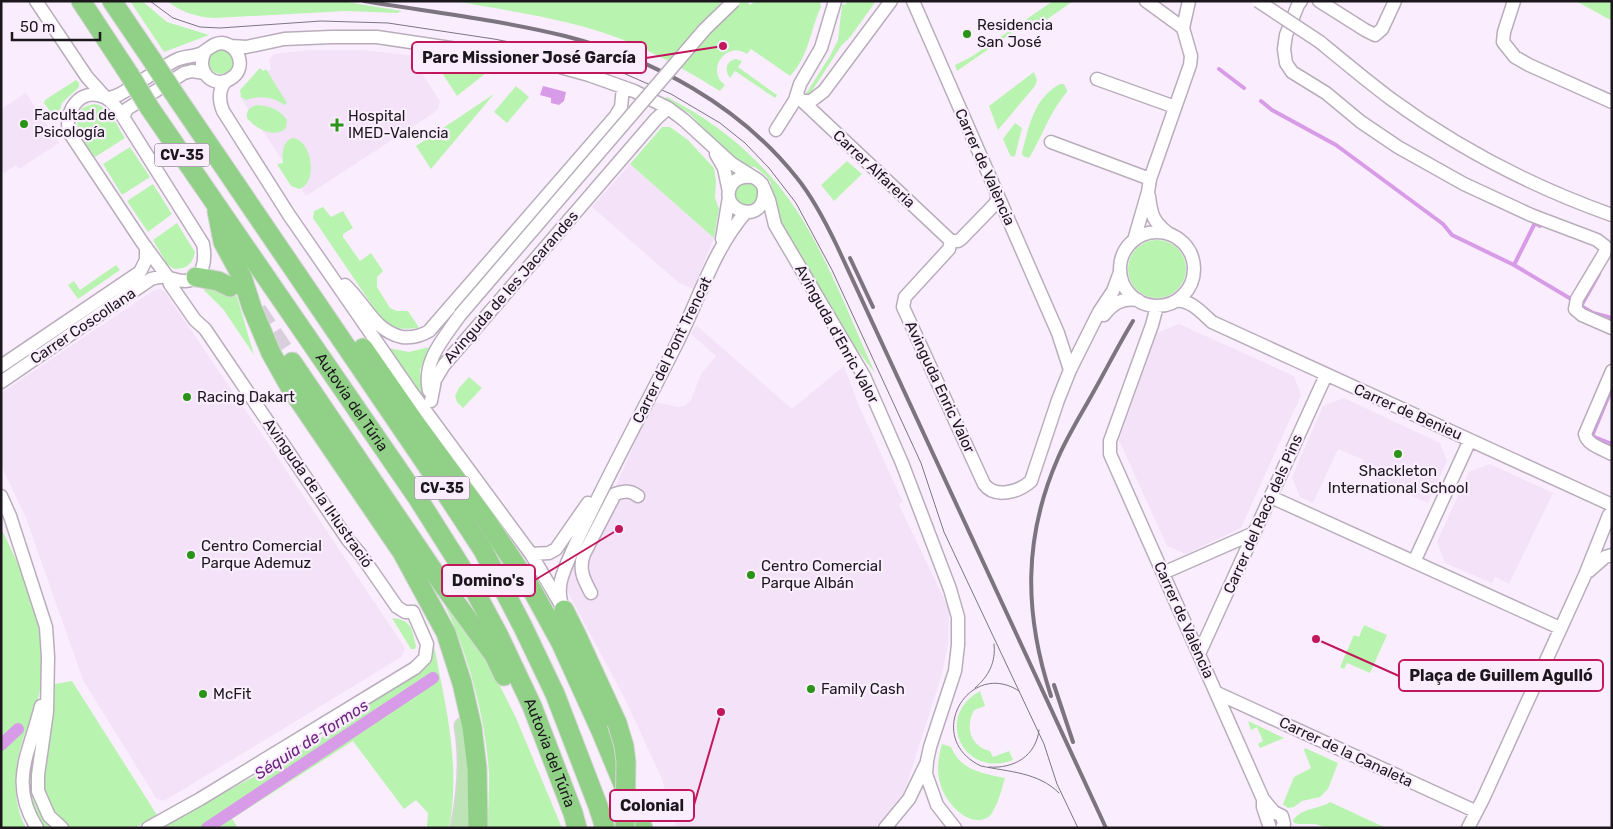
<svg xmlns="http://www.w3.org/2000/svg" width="1613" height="829" viewBox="0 0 1613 829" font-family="Rubik,sans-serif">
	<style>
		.built { fill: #f3e2f8 }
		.green { fill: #b9f3b0 }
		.water { fill: #d89be8 }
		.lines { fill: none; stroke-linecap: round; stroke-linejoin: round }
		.stream { stroke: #d89be8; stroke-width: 4 }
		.canal { stroke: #d89be8; stroke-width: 12 }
		.highway-tunnel { stroke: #d9cedc; stroke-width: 19; stroke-dasharray: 19 9; stroke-linecap: butt }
		.minor-casing { stroke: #b9adbc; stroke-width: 15 }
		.major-casing { stroke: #d6d5d6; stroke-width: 19 }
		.highway-casing { stroke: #d6d5d6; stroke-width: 21 }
		.minor { stroke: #fff; stroke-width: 12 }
		.major { stroke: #bde3b7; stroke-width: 16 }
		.highway { stroke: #91d187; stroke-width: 19 }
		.tram { stroke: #7c757f; stroke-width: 1 }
		.rail { stroke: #7c757f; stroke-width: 4 }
		.minor-bridge-casing { stroke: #b9adbc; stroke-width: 15; stroke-linecap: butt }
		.highway-bridge-casing { stroke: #d6d5d6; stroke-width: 21; stroke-linecap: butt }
		.minor-bridge { stroke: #fff; stroke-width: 12 }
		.highway-bridge { stroke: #91d187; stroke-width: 19 }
		.poi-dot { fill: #2b9317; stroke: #faeefe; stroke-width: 2 }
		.labels { text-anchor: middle; stroke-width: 4.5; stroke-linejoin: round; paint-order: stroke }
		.shield { fill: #faeefe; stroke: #5e5860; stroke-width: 1 }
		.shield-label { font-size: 14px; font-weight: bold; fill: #1b171c }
		.poi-label { font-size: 15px; fill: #1b171c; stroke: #faeefe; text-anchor: start }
		.street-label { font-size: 15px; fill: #1b171c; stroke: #faeefe }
		.water-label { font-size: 16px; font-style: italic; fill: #6c237e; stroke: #faeefe }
		.leader { fill: none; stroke: #c2185b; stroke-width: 2 }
		.callout-dot { fill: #c2185b; stroke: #faeefe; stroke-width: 2 }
		.callout { fill: #faeefe; stroke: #c2185b; stroke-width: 2 }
		.callout-label { font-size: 16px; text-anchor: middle; font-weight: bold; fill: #1b171c }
	</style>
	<rect width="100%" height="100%" fill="#faeefe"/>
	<path class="built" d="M312 50H360L410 55 440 101 438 109 432 114 306 196 240 97 249 91 246 85 271 69 269 60 274 54Z
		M26 93 59 143 19 169 16 165 4 173 1 169V109Z
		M630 164 714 238 693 289 678 282 592 207Z
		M160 289 165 292 268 443 403 645 405 650 401 657 362 681 169 798 163 801 156 798 83 680 26 518 1 465V393L154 290Z
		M1179 324 1294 376 1301 395 1241 528 1186 554 1167 546 1119 440 1157 333Z
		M696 325 792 409 844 366 859 406 903 502 899 504V505L949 609 948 644 942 674 904 793 875 828H677L671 812 662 779 625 699 565 587 570 571 614 491 639 433 655 402 678 407 685 406 691 400 701 374 716 356 691 334Z
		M1344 398 1440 443 1447 461 1428 503 1359 472 1364 460 1338 449 1313 503 1300 497 1292 477 1323 406Z
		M1490 464 1553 493 1509 584 1495 577 1492 583 1445 563 1437 542 1469 472Z"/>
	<path class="green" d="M130 1H142L167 22 209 35 164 52Z
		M167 1H341L402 11 397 13 346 11 214 18C196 17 181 12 167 1Z
		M455 1H747L750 5 756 1H820L821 7C810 30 809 57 790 76L751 49 747 54C726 40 705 71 725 85L720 91C692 74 663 57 633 44 579 20 513 12 455 1Z
		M847 1H876L851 36 841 46 808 97 805 95 830 56 838 40 842 5 846 4Z
		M1053 1H1073L1035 28 1033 25 1030 27 1025 26 1019 28 957 71 955 65 971 57Z
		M1576 1H1612V21Z
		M209 62a12 12 0 1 1 24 0a12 12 0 1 1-24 0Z
		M736 59 742 61 738 67 777 95 775 98 735 71 730 78C724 70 726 61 736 59Z
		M436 60 489 68 491 69 457 96 435 62Z
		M260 68 263 71 266 69 287 103 285 105C273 97 259 95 246 100L241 97 240 90Z
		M1034 72 1037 80 1035 86 998 130 989 106Z
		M76 80 79 83V87L62 103 57 121 44 103 45 100Z
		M1060 84H1064L1067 90V92C1050 111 1042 137 1029 158L1023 156 1022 153C1029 126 1034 98 1060 84Z
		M516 86 529 97 507 123 494 112Z
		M494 94 431 169 416 146Z
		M667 97C718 123 763 160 795 208 827 256 851 320 875 373L852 343 776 215 772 202 771 183 766 176 755 167 741 166 689 113 663 100Z
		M93 104C109 104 117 126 125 138L95 157C83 140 70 129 82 108Z
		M257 105C269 106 280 109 287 120L286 128C274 139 256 129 247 118 246 110 250 107 257 105Z
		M1015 123 1022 128 1015 156 1013 157 1010 155 1003 139Z
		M662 127H670L688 140 714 168 716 181 715 198 719 209 714 238 630 164Z
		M292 138C312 139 319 183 299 189L291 186 277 164 283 163C282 153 282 143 292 138Z
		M130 147 150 177 122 195 103 164Z
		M847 161 862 174 834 201 821 185Z
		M734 194a12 12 0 1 1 24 0a12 12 0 1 1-24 0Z
		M153 184 172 214 148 232 127 201Z
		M323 207 331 217 343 211 353 228 343 234V237L360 261 371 253 383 271 377 277V287L390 308 397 311H408L418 326V328C403 330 390 329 380 317L313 218 314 211Z
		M177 223 195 252C192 265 187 269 174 269L167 264 153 240Z
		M1128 269a29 29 0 1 1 58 0a29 29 0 1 1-58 0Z
		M116 265 120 270 78 299 68 285 74 281 80 290Z
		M202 286 228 290 237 297 254 355 223 309 204 290Z
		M429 347 420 370 422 394 388 348 409 352Z
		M469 377 482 388 463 408 457 402 455 396 459 388Z
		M1 528C23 573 44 618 42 669 41 681 40 692 37 703 34 716 27 727 23 739 14 768 11 800 26 828H1Z
		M430 577 487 660 516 718 562 828H488C488 810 489 792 489 774 486 723 472 669 452 621 446 606 437 591 430 577Z
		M414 601C420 611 426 621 430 632 435 646 437 662 440 676 450 726 459 777 449 828H427L428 813 416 800 404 809 353 741 232 819 238 828H158L296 754 315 742 390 690 431 646Z
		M392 618C412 620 412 629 416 646L415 649H411Z
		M1364 625 1387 635 1370 673 1347 663 1344 669 1340 667 1354 635 1359 637Z
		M72 681 157 815 135 828H71C55 817 45 801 43 781L55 684Z
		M980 691 985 706 974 710C965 728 970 746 990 751L993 757 1009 751 1013 760C964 779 933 717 980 691Z
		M1248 721 1284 738 1260 748 1258 744 1263 741 1257 727 1251 730Z
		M39 736 34 766 53 828H45C33 812 24 791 28 771 30 759 35 747 39 736Z
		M942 744 951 747C961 771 982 773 1005 778 1001 791 998 806 989 817 969 829 946 803 941 786 936 773 938 758 942 744Z
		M1305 748 1338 763 1328 789 1320 797 1302 801 1294 807 1288 808 1283 804 1294 777 1311 768 1304 750Z
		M1330 802 1386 828H1329L1315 824H1299L1294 823 1293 820C1303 807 1318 810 1330 802Z"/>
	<path class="water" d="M543 86 566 92 564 101 559 105 551 103V98L540 95Z"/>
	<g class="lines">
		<path class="stream" d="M1219 69 1244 88
			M1261 101 1272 110 1336 145 1443 224 1452 235 1514 265 1571 299 1573 297
			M1514 265 1535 223 1540 226
			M1599 274 1581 306 1593 313 1612 318
			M1612 388 1592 436 1612 444"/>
		<path class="canal" d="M1 745 18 729
			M207 828 433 678"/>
		<path class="highway-tunnel" d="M257 310 292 362"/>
		<defs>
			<path id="minor" d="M36 1 87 77 105 97
				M913 1 1058 333 1070 370
				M1146 1 1183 28
				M1301 1 1298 5 1286 35 1284 49 1286 63 1292 72 1326 93 1361 122 1398 147 1464 184 1531 215 1597 240 1606 247 1604 254 1577 299 1575 309 1582 315 1612 328
				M1319 1 1365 30 1375 35 1382 29 1395 1
				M1514 1 1504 32 1503 42 1515 57 1529 65 1612 102
				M1320 42C1343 61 1367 81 1391 99 1458 148 1533 187 1612 215
				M231 46 246 47 284 39 331 37H377L518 58 560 67 589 75 634 91 668 108 684 120 731 163 758 180 762 184 769 200 775 225 864 376 902 463 950 589 958 617V645L955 671 930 747 927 761 926 774 937 805 955 828
				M1097 79 1175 107
				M225 82C218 91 219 101 223 111L289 215 410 390 531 554 564 610
				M797 96 951 241
				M106 98C115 98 120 94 127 90 143 80 159 69 176 60 184 56 194 57 202 53 209 49 213 43 222 43 239 45 246 67 233 77 214 92 193 70 206 50
				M802 101H811L824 91 891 1
				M123 117 127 109 184 73 192 71 205 73
				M776 130 795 100 800 84 821 48 835 1
				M1051 142 1150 179
				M716 154 724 168 729 192
				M752 177C744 176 737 177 732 184 715 210 766 228 764 190
				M1149 196C1151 214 1153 222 1168 233
				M1120 269a37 37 0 1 1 74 0a37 37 0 1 1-74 0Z
				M722 239 729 197
				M1134 240 1148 192 1150 179 1190 65 1191 56 1183 28 1189 1
				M951 241 949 249 905 297 903 307 984 484C995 499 1019 492 1031 481L1058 400 1070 370 1099 312 1113 291 1120 272
				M951 241H958L961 239 994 205 997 200V195
				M345 285C365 303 374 331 402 337 412 338 421 336 429 331L615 117 621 107 623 87
				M1176 301C1190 299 1202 313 1212 322L1612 505
				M1157 306 1152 325 1110 441V454L1263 799V807L1270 828
				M1104 315C1113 303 1122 298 1138 300
				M1 366 140 272 146 260V247
				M1612 371 1585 434C1587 445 1603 449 1612 454
				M1 382 151 279C169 273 170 281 185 281 204 280 206 259 203 244L123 117C118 110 112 100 104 97 80 87 64 111 69 132L142 242 167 276 170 284 195 320 205 329 222 354 348 540 361 555 397 607 405 612H413L427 644 425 658 415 668 200 799 148 828
				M429 391C422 361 444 338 460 315
				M431 401 435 380 444 365 656 119 668 108
				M1 496 10 516 46 627 48 657 47 712 38 775V791L49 816 62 828
				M1271 497 1560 628
				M531 554 549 553 556 549 588 503
				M1414 562 1470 440
				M1589 571 1605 557 1612 555
				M1163 573 1254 533
				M591 593C584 580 578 569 584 554L615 494C625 491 630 490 638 496
				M561 601C558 590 560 581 564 571 572 549 584 527 594 506 621 451 650 397 677 343 699 299 714 248 746 212
				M1199 654 1326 375
				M1217 693 1475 811
				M1263 799 1274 812 1282 816 1284 824 1282 828
				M37 828C8 782 30 752 41 706
				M885 828 909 799 926 764
				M1468 828 1483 799 1585 575 1609 515"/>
			<path id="major" d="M459 828C466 794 469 760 463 726"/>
			<g id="highway">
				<path d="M81 1 129 74"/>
				<path d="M112 1 152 60"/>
				<path d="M173 92 439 483 483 550 523 627 555 694 598 806 605 828"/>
				<path id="s1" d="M149 107 417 497 465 573 498 634 532 706 573 813 577 828"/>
				<path d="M217 211 223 242 242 277 252 308 271 353 290 387 402 552 446 633 462 683 472 727 477 768 478 828"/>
				<path d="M196 277 218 281 230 287"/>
				<path d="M363 348 415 423 486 520 531 588 561 643 601 731 633 808 643 828"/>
				<path d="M292 362 443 585 494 655 504 676"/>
				<path d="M564 610 576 634 617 723"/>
			</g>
		</defs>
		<use href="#minor" class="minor-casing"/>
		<use href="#major" class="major-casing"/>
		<use href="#highway" class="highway-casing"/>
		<use href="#minor" class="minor"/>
		<use href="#major" class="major"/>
		<use href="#highway" class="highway"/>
		<path class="tram" d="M150 1 173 18 200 27 220 28 321 21 388 23 494 39 556 51 614 69 671 94 720 123 745 143 769 168 796 203 832 270 921 463 944 532 1044 744 1057 784 1078 828
			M975 688C989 676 996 662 994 644
			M1019 691C969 658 922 738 981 766 1009 772 1038 772 1059 793
			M989 767C1014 769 1036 756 1039 730"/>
		<path class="rail" d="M364 1C431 12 500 20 565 36 654 59 739 105 797 178 814 199 826 223 837 246L1106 828
			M850 258 873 307
			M1054 685 1073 742
			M1051 696C1024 614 1023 538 1058 458 1068 435 1082 413 1094 391 1107 368 1119 344 1133 321"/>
		<defs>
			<path id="minor-bridge" d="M1258 1 1320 42
				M460 315 705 29 734 1"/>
			<path id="highway-bridge" d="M152 60 173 92
				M129 74 149 107
				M617 723 624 746 626 762 625 828"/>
		</defs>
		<use href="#minor-bridge" class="minor-bridge-casing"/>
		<use href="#highway-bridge" class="highway-bridge-casing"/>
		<use href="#minor-bridge" class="minor-bridge"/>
		<use href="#highway-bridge" class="highway-bridge"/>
	</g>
	<g class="poi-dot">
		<circle cx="967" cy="34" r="5"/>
		<circle cx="24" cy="124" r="5"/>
		<path d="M334.5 117.5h5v5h5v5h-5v5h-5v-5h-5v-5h5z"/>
		<circle cx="187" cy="397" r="5"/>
		<circle cx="1398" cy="454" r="5"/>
		<circle cx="191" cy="555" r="5"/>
		<circle cx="751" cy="575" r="5"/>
		<circle cx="811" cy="689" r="5"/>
		<circle cx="203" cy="694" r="5"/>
	</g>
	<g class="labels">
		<g class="shield">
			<rect x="154.5" y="143.5" width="55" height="23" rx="4"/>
			<rect x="414.5" y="476.5" width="55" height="23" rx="4"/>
		</g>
		<g class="shield-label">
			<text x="182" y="160">CV-35</text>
			<text x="442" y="493">CV-35</text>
		</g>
		<g class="poi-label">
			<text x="977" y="30">Residencia<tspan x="977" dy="17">San José</tspan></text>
			<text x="34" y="120">Facultad de<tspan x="34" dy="17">Psicología</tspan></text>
			<text x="348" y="121">Hospital<tspan x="348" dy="17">IMED-Valencia</tspan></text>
			<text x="197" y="402">Racing Dakart</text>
			<text x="1398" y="476" text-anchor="middle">Shackleton<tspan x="1398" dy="17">International School</tspan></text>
			<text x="201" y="551">Centro Comercial<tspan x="201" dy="17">Parque Ademuz</tspan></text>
			<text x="761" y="571">Centro Comercial<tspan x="761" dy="17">Parque Albán</tspan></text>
			<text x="821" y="694">Family Cash</text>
			<text x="213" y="699">McFit</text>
		</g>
		<g class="street-label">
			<text transform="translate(985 167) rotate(66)" y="5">Carrer de València</text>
			<text transform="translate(874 169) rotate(43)" y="5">Carrer Alfareria</text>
			<text transform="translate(511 287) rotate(-49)" y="5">Avinguda de les Jacarandes</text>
			<text transform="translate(83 326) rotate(-34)" y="5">Carrer Coscollana</text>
			<text transform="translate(837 334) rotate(61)" y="5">Avinguda d'Enric Valor</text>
			<text transform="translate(672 350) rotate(-64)" y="5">Carrer del Pont Trencat</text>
			<text transform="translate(940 387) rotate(65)" y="5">Avinguda Enric Valor</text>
			<text dy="5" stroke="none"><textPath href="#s1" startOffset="358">Autovia del Túria</textPath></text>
			<text transform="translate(1408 412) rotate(24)" y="5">Carrer de Benieu</text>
			<text transform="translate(318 493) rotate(55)" y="5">Avinguda de la Il·lustració</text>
			<text transform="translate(1263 514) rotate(-66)" y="5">Carrer del Racó dels Pins</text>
			<text transform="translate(1184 620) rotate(66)" y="5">Carrer de València</text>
			<text transform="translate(1346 752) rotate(25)" y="5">Carrer de la Canaleta</text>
			<text dy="5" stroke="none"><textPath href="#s1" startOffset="762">Autovia del Túria</textPath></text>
		</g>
		<g class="water-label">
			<text transform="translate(311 739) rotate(-33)" y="6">Séquia de Tormos</text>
		</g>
	</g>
	<path class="leader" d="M723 46L646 58M619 529L535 580M1316 639L1399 676M721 712L694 805"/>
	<g class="callout-dot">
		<circle cx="723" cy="46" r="5"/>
		<circle cx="619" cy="529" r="5"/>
		<circle cx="1316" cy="639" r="5"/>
		<circle cx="721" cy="712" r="5"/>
	</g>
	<g class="callout">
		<rect x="412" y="42" width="234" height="31" rx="5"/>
		<rect x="442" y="565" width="93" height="31" rx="5"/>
		<rect x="1399" y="660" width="204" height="31" rx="5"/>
		<rect x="610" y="790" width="84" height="31" rx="5"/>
	</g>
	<g class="callout-label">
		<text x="529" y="63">Parc Missioner José García</text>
		<text x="488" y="586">Domino's</text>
		<text x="1501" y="681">Plaça de Guillem Agulló</text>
		<text x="652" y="811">Colonial</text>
	</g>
	<rect width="1613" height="829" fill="none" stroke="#1b171c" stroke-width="5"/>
	<path d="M12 32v8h88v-8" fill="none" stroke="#1b171c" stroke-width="2.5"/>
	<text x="20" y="32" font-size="15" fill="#1b171c" stroke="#faeefe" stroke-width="4" paint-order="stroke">50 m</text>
</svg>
